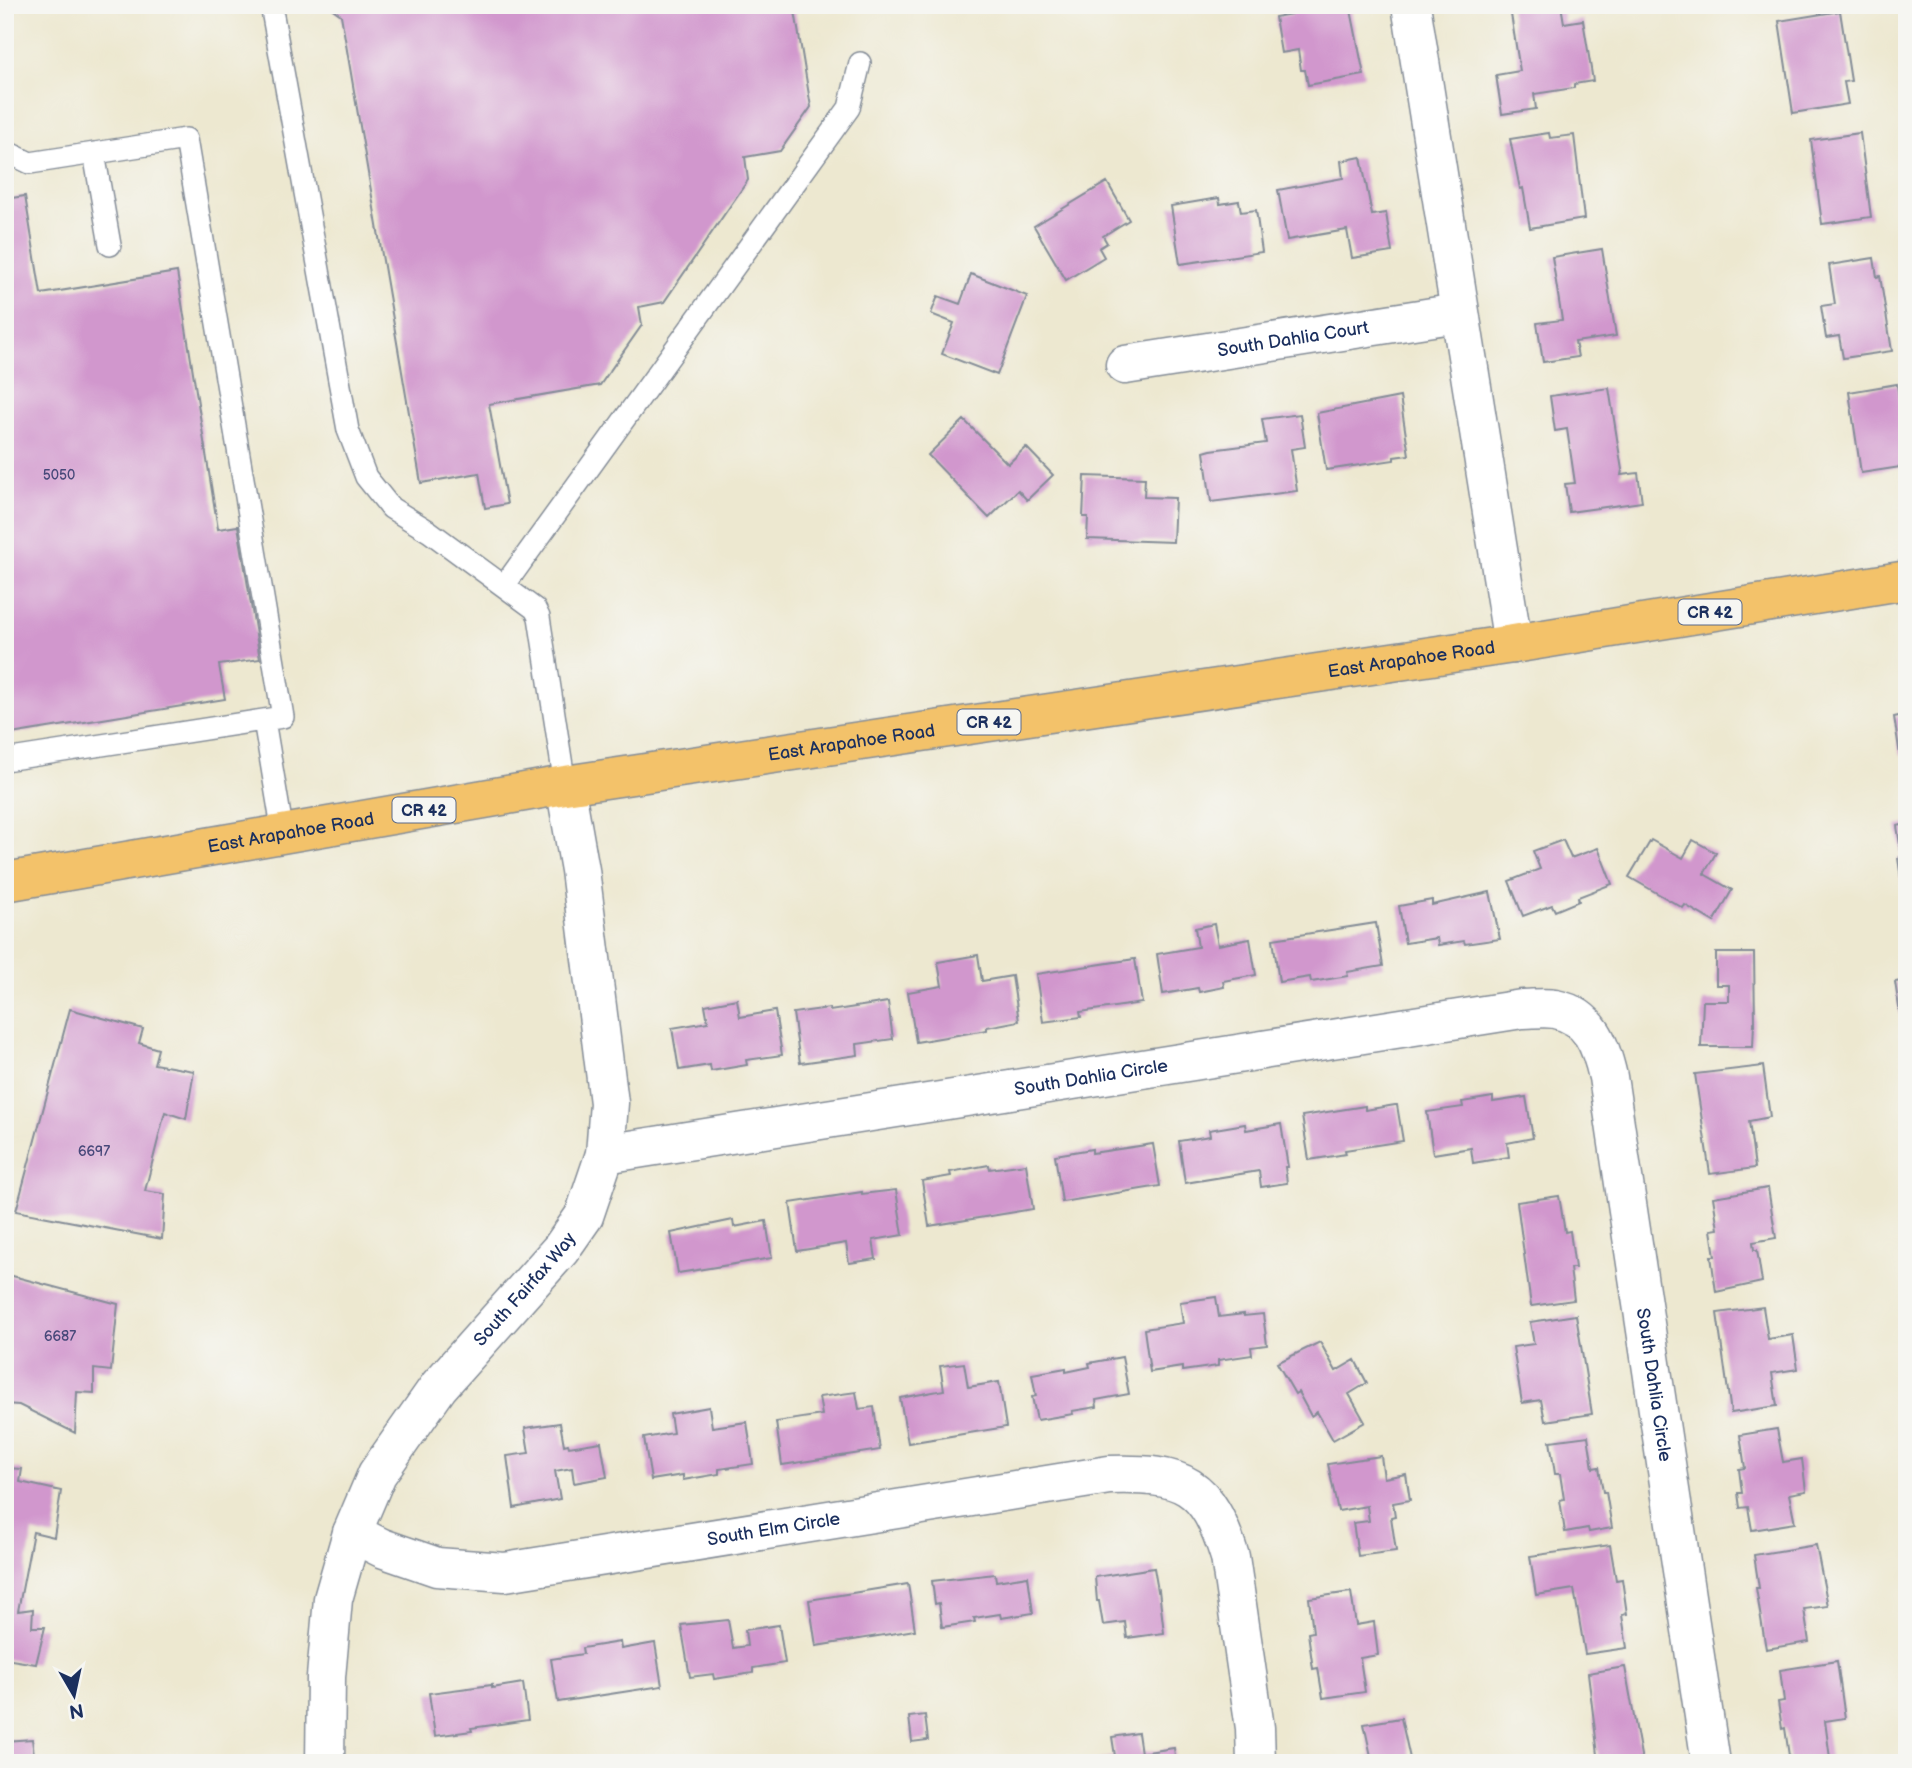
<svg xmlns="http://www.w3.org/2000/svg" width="1912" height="1768" viewBox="0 0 1912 1768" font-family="'Balsamiq Sans',sans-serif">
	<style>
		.building { fill: #d197cd }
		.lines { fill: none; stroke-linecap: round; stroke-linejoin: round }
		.lane-casing { stroke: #848c97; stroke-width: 24 }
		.street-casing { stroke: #848c97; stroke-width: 41 }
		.primary-casing { stroke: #848c97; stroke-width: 41 }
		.lane { stroke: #fff; stroke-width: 21 }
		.street { stroke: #fff; stroke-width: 38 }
		.primary { stroke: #f3c26a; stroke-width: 38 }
		.labels { text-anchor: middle; stroke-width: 5; stroke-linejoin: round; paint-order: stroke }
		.number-label { font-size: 14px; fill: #48497a }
		.shield { fill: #f6f6f2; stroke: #5d6b8a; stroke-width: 2 }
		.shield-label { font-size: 16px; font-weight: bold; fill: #1b2f5e }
		.street-label { font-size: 18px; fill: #1b2f5e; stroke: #f6f6f2 }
	</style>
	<rect width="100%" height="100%" fill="#f6f6f2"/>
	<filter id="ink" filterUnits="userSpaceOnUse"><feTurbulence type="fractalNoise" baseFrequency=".0143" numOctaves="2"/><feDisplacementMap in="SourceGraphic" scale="14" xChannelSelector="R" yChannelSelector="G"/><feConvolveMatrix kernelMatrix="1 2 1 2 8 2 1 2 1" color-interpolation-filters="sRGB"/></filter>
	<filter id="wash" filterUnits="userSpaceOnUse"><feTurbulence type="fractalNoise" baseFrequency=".00686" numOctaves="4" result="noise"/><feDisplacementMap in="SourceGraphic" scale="28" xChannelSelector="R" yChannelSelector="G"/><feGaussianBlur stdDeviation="1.57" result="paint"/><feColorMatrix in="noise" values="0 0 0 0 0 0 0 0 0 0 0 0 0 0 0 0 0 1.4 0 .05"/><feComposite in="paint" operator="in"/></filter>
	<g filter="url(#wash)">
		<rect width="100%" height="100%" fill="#ede8d0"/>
		<g id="blocks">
			<path class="building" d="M327 5H794L811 107 780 151 745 157 748 180 664 302 639 307 642 325 600 385 489 404 507 504 485 508 479 473 421 483 341 15Z
				M1291 5H1350L1364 75 1308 85 1305 70H1301L1298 50 1281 53 1275 17 1292 14Z
				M1530 5H1561L1564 23 1583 20 1593 81 1574 84V88L1534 94 1536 109 1502 114 1496 75 1520 71 1510 8Z
				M1840 11 1851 81 1844 82 1848 104 1793 113 1779 21Z
				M1549 133 1550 138 1574 135 1584 219 1530 228 1523 188 1520 189 1510 139Z
				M1860 133 1871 217 1822 224 1811 140Z
				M1361 157 1372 215 1386 213 1392 252 1352 258 1347 230 1287 240 1278 190 1343 178 1341 161Z
				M1107 182 1129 220 1103 236 1107 243 1099 248 1104 257 1066 280 1034 226Z
				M25 196 41 294 177 272 218 529 238 526 260 659 219 665 225 699 5 735V199Z
				M1219 198 1220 204 1239 201 1241 212 1256 210 1262 252 1180 264 1171 206Z
				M1602 249 1616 336 1575 342 1578 357 1543 362 1537 323 1562 320 1552 257Z
				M1874 258 1877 277 1880 276 1892 351 1843 358 1839 336 1826 338 1821 306 1835 304 1829 265Z
				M971 274 1027 296 997 375 942 354 954 323 931 314 938 296 960 304Z
				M1897 384 1906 446 1905 447 1907 466 1861 473 1849 392Z
				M1609 388 1622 470 1621 475 1638 473 1642 502 1569 512 1565 484 1575 483 1567 429 1555 431 1550 396Z
				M1400 397 1409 455 1394 457V460L1326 470 1317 413Z
				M1300 414 1305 447 1291 449 1297 491 1211 502 1204 452 1211 450 1266 443 1262 419Z
				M964 420 1008 464 1026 447 1053 475 1027 500 1018 490 989 518 928 455Z
				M1085 476 1145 478 1144 497 1175 498 1173 542 1087 539 1088 517H1083Z
				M1907 714V754L1900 755 1894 717Z
				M1907 824V904L1905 905 1898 858 1902 857 1897 826Z
				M1563 840 1571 858 1598 848 1612 884 1578 897 1579 901 1555 911 1552 905 1523 916 1509 881 1540 869 1533 851Z
				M1651 840 1683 858 1693 840 1716 853 1704 874 1732 890 1714 922 1685 905 1683 908 1629 877Z
				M1490 892 1500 939 1465 944 1464 941 1438 945 1437 938 1405 943 1399 906 1432 900V905Z
				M1376 923 1383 966 1347 972 1348 976 1311 982 1310 977 1279 982 1273 939Z
				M1214 924 1218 945 1250 939 1256 975 1223 981 1224 987 1199 992 1198 988 1163 994 1157 954 1198 947 1195 928Z
				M1716 953H1754L1755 1024 1754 1023 1753 1047H1701L1703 1001H1729V985H1716Z
				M978 955 982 981 1012 976 1019 1021 987 1027V1030L916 1042 908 992 942 986 938 962Z
				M1135 959 1142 1003 1080 1012 1081 1017 1043 1022 1036 974Z
				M1907 980V1019L1901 1020 1895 982Z
				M737 999 740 1017 775 1011 782 1055 746 1060 747 1065 711 1071 710 1065 679 1070 672 1028 708 1022 705 1005Z
				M888 1002 893 1039 857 1044 858 1055 800 1063 793 1013 829 1008 830 1011Z
				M70 1009 143 1029 139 1043 158 1049 154 1064 194 1071 186 1119 165 1112 145 1191 165 1194 162 1239 16 1211Z
				M1763 1066 1770 1117 1749 1121 1755 1168 1710 1174 1695 1074Z
				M1493 1097V1102L1526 1097 1533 1138 1507 1143 1509 1157 1473 1163 1471 1148 1433 1154 1427 1112 1463 1107 1462 1102Z
				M1395 1105H1397L1403 1141 1345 1150 1346 1154 1309 1160 1302 1116 1365 1106V1110Z
				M1245 1124 1246 1130 1281 1124 1288 1167H1285L1287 1183 1261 1187 1259 1171 1185 1183 1179 1141 1210 1136 1209 1130Z
				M1153 1144 1160 1186 1062 1202 1055 1155 1092 1149V1153Z
				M1026 1164 1033 1209 929 1226 922 1181 951 1176 950 1172 989 1165 990 1169Z
				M1768 1188 1776 1238 1753 1242 1754 1250H1757L1762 1282 1716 1292 1711 1256H1715L1711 1230 1718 1229 1713 1197Z
				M896 1190 903 1235 873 1240 876 1259 849 1263 846 1243 797 1251 790 1203 862 1192V1194Z
				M1559 1196 1565 1232 1570 1231 1575 1268H1570L1574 1300 1531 1306 1517 1202Z
				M733 1220 734 1227 766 1221 772 1258 678 1273 671 1233Z
				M5 1274 118 1304 111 1371 94 1369V1393L77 1392 75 1433 19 1405 5 1404Z
				M1216 1297 1219 1317 1244 1314V1316L1263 1314 1267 1345 1251 1347 1252 1355 1218 1360V1366L1182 1371V1367L1150 1372 1144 1329 1183 1323 1180 1302Z
				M1763 1307 1768 1339 1793 1335 1798 1369 1772 1373 1777 1406 1731 1413 1717 1313Z
				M1576 1315 1592 1414 1545 1421 1541 1400 1522 1403 1513 1347 1534 1344 1530 1322Z
				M1320 1342 1336 1371 1355 1360 1367 1383 1349 1394 1365 1422 1333 1440 1317 1412 1311 1416 1298 1392 1295 1394 1277 1363Z
				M1122 1357 1129 1394 1096 1400 1097 1407 1072 1411 1073 1414 1037 1420 1032 1397 1036 1396 1032 1374 1066 1368V1372L1090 1367 1089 1363Z
				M964 1363 968 1387 999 1382 1006 1427 908 1443 900 1398 944 1390 940 1366Z
				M856 1392 859 1409 874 1407 880 1450 782 1465 776 1422 822 1415 819 1397Z
				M709 1407 712 1427 747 1422 753 1464 719 1469V1474L683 1480V1475L651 1480 644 1438 673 1433 670 1414Z
				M560 1423 564 1445 568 1444 569 1447 601 1442 607 1477 574 1483 572 1468 555 1471 560 1499 514 1508 507 1456 529 1453 525 1428Z
				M1777 1429 1783 1462 1802 1459 1806 1491 1789 1494 1795 1523 1752 1530 1748 1507 1740 1508 1738 1493H1742L1739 1469 1745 1468 1740 1435Z
				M1588 1436 1593 1468 1599 1467 1603 1492H1606L1612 1528 1589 1532 1588 1528 1565 1532 1560 1500 1564 1499 1560 1474H1555L1550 1441Z
				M1381 1456 1384 1478 1406 1474 1410 1500 1393 1503 1395 1516 1391 1517 1396 1551 1358 1556 1353 1523 1369 1521 1367 1506 1338 1511 1328 1464Z
				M5 1468 22 1469 20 1482 61 1491 54 1537 33 1532 18 1611 33 1609 32 1627H45L36 1664 5 1659Z
				M1610 1545 1616 1580 1622 1579 1627 1614 1622 1615 1627 1648 1585 1654 1574 1589 1536 1595 1530 1556Z
				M1816 1545 1828 1606 1804 1609 1809 1642 1766 1649 1756 1588H1759L1754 1555Z
				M1154 1568 1158 1591 1159 1590 1164 1633 1127 1638 1125 1622 1103 1625 1099 1601H1097L1095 1577Z
				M995 1574 996 1581 1028 1576 1033 1613 1001 1618 1000 1614 974 1618 975 1622 942 1627 939 1603 935 1604 932 1581Z
				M908 1584 915 1630 816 1646 809 1600Z
				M1351 1592 1356 1625 1374 1622 1378 1655 1360 1658 1365 1692 1323 1698 1318 1668 1313 1669 1308 1633 1313 1632 1309 1598Z
				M728 1620 733 1648 747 1646 745 1630 779 1625 785 1663 753 1668V1673L714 1679 713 1674 690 1677 681 1625Z
				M620 1642 621 1649 655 1643 662 1686 558 1702 551 1659 583 1654 582 1648Z
				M1837 1661 1845 1718 1825 1721 1830 1758 1790 1763 1785 1728 1782 1729 1778 1702 1784 1701 1780 1670Z
				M1625 1667 1642 1761 1599 1763 1588 1673Z
				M523 1683 528 1720 471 1728 472 1731 435 1736 429 1693 492 1685V1688Z
				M925 1715 928 1740 912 1742 909 1717Z
				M1401 1718 1411 1763H1366L1365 1758 1371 1756 1364 1724Z
				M1138 1733 1141 1753 1174 1748 1176 1763H1087L1115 1756 1112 1737Z
				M32 1739 35 1763H5V1741Z"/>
		</g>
	</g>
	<g filter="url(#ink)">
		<use href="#blocks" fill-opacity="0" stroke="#848c97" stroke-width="2"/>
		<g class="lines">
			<defs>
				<path id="lane" d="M271 5 348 430 366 477 391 508 430 532 535 609 539 617 565 785
					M5 151 30 163 186 139 283 717 5 760
					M94 153 110 245
					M504 586 849 108 860 63
					M264 720 283 834"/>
				<g id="street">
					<path d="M1411 5 1513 644"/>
					<path id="s1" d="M1125 365 1458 313"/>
					<path id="s2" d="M605 1154 1522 1009C1532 1009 1545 1007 1555 1009 1591 1016 1601 1046 1608 1077L1711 1763"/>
					<path id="s3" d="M352 1533 382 1548 437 1567 505 1572 1109 1475C1184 1473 1207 1483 1230 1557L1255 1728 1256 1763"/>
					<path id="s4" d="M325 1763 326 1677 333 1599 352 1533 377 1474 439 1386 561 1249 584 1216 605 1154 609 1103 580 870 565 785"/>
				</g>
				<g id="primary">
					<path id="s5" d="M5 882 565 785 1513 644 1907 580"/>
				</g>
			</defs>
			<use href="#lane" class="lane-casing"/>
			<use href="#street" class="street-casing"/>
			<use href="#primary" class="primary-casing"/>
			<use href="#lane" class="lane"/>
			<use href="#street" class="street"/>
			<use href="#primary" class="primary"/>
		</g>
	</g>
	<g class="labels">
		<g class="number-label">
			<text x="59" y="480">5050</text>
			<text x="94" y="1156">6697</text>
			<text x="60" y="1341">6687</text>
		</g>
		<g class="shield">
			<rect x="1678.5" y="599.5" width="63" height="25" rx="5"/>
			<rect x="957.5" y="709.5" width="63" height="25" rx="5"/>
			<rect x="392.5" y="797.5" width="63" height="25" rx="5"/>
		</g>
		<g class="shield-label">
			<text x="1710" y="618">CR 42</text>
			<text x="989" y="728">CR 42</text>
			<text x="424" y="816">CR 42</text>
		</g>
		<g class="street-label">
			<text dy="6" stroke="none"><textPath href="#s1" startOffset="170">South Dahlia Court</textPath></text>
			<text dy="6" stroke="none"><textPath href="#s5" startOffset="1424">East Arapahoe Road</textPath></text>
			<text dy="6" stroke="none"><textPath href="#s5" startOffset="858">East Arapahoe Road</textPath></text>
			<text dy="6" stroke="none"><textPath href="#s5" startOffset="290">East Arapahoe Road</textPath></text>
			<text dy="6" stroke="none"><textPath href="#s2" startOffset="492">South Dahlia Circle</textPath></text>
			<text dy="6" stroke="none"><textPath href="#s4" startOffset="534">South Fairfax Way</textPath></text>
			<text dy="6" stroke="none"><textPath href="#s2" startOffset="1365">South Dahlia Circle</textPath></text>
			<text dy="6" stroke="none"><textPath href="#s3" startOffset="432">South Elm Circle</textPath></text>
		</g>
	</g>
	<rect width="1912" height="1768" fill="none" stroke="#f6f6f2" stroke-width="28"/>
	<g transform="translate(74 1695) rotate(171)" stroke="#f6f6f2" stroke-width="5" paint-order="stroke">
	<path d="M0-5L12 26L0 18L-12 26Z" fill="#1b2f5e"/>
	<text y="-10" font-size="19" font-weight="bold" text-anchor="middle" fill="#1b2f5e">N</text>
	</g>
</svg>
